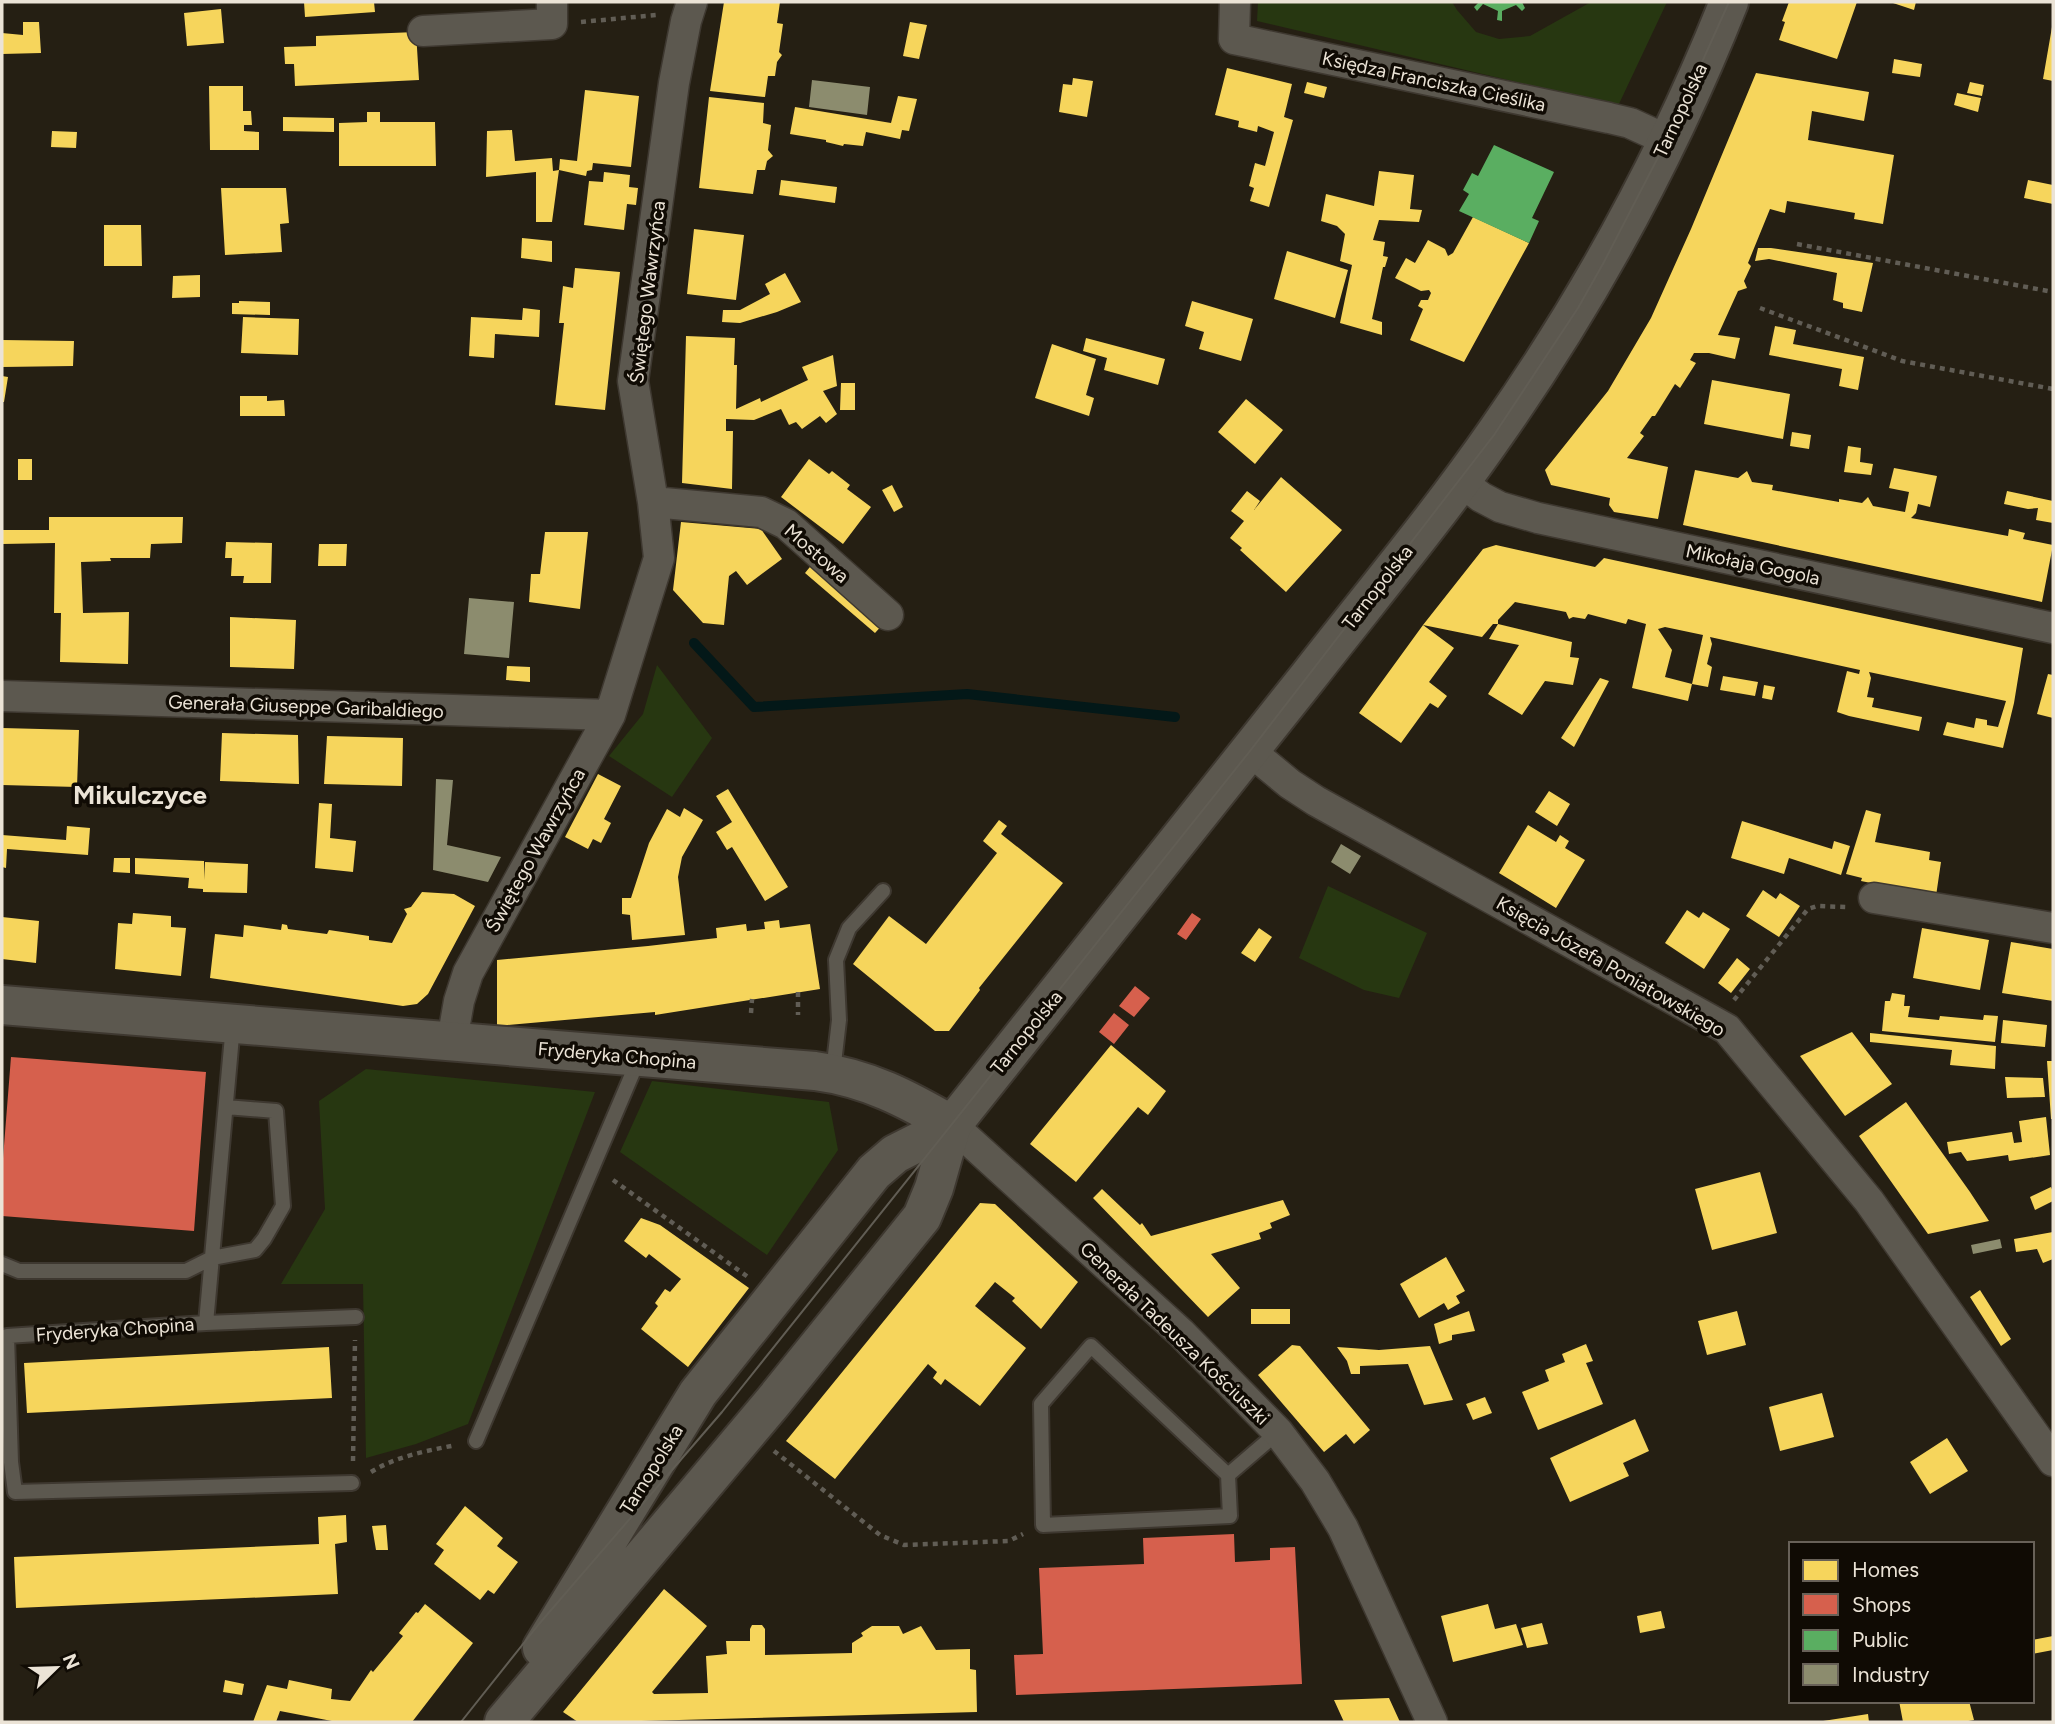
<svg xmlns="http://www.w3.org/2000/svg" width="2055" height="1724" viewBox="0 0 2055 1724" font-family="Figtree,sans-serif">
	<style>
		.green { fill: #273711 }
		.homes { fill: #f6d55c; fill-rule: evenodd }
		.shops { fill: #d6604d }
		.public { fill: #5aae61 }
		.industry { fill: #8c8c6e }
		.lines { fill: none; stroke-linecap: round; stroke-linejoin: round }
		.stream { stroke: #031818; stroke-width: 10 }
		.lane-casing { stroke: #3e3830; stroke-width: 18 }
		.street-casing { stroke: #3e3830; stroke-width: 33 }
		.secondary-casing { stroke: #3e3830; stroke-width: 42 }
		.path { stroke: #615d55; stroke-width: 4.5; stroke-dasharray: 5 5; stroke-linecap: butt }
		.lane { stroke: #5c584f; stroke-width: 14 }
		.street { stroke: #5c584f; stroke-width: 30 }
		.secondary { stroke: #5c584f; stroke-width: 38 }
		.tram { stroke: #615d54; stroke-width: 2 }
		.labels { text-anchor: middle; stroke-width: 7; stroke-linejoin: round; paint-order: stroke }
		.street-label { font-size: 19px; fill: #ebe3d6; stroke: #100b04 }
		.district-label { font-size: 26px; font-weight: bold; fill: #ebe3d6; stroke: #100b04 }
	</style>
	<rect width="100%" height="100%" fill="#251f13"/>
	<path class="green" d="M1258 2H1452L1457 10 1476 32 1499 39 1530 36 1591 2H1667L1618 106 1257 21Z
		M657 665 712 738 672 797 609 756 643 714Z
		M1328 886 1427 933 1399 998 1364 990 1299 958Z
		M366 1069 595 1092 468 1424 416 1444 366 1458 363 1284H281L325 1209 319 1101Z
		M652 1081 829 1102 838 1150 767 1255 620 1152Z"/>
	<path class="homes" d="M304 2H374L375 12 305 17Z
		M724 2H780L777 23 783 24 779 52 782 55 777 62 775 76H768L765 97 710 91Z
		M1789 2H1857L1837 59 1779 40 1785 22 1782 21Z
		M1890 2H1916L1914 10Z
		M221 9 224 43 187 46 184 13Z
		M23 22H39L41 53 2 54V33L23 35Z
		M910 22 927 25 919 59 903 56Z
		M2052 27H2053V81L2043 79Z
		M416 32 419 80 295 86 294 64H285L284 47 316 46V36Z
		M1894 59 1922 64 1920 77 1892 73Z
		M1227 68 1292 84 1284 117 1293 120 1269 207 1250 201 1254 188 1249 186 1255 163 1265 166 1274 132 1258 126 1257 132 1238 127 1239 121 1215 115Z
		M1756 73 1869 92 1864 121 1812 111 1808 140 1894 155 1883 224 1854 219 1855 213 1787 201 1785 213 1770 209 1748 263 1751 266 1744 281 1747 288 1738 291 1718 335 1740 338 1735 359 1709 353H1694L1690 360 1696 363 1680 388 1675 384 1655 416H1652L1640 433 1644 436 1627 458 1668 467 1658 519 1614 512 1609 505 1610 498 1551 485 1545 470 1608 391 1651 318 1691 229Z
		M1073 78 1093 81 1087 117 1059 112 1063 84 1072 85Z
		M1307 82 1327 87 1324 98 1304 93Z
		M1970 82 1984 85 1982 96 1967 93Z
		M209 86H243V111H251L252 125H244V131L259 132V150H210Z
		M585 90 639 96 631 167 593 163 592 170 587 171 586 176 559 170 560 159 577 161Z
		M1957 93 1981 98 1978 112 1954 105Z
		M898 96 917 99 909 131 902 130 900 139 866 132 863 146 844 144 843 146 826 142V140L790 134 795 107 891 123Z
		M709 97 764 103 763 123 771 125 768 150 773 156 767 161 765 170H757L753 194 699 188Z
		M367 112H380V122H435L436 166H339V123L367 122Z
		M283 117 334 118V132L283 131Z
		M512 130 515 161 552 158 553 171 559 170 552 222H536V172L486 177 487 131Z
		M52 131 77 132 76 148 51 147Z
		M1379 171 1414 175 1410 209 1422 210 1419 222 1379 220 1373 240 1385 242 1383 256 1388 257 1385 267H1383L1372 319 1382 322V335L1340 323 1352 265 1340 261 1345 234 1337 226 1321 221 1326 194 1374 206Z
		M604 172 630 175 629 187 638 188 636 205 627 204 624 230 584 225 589 181 603 182Z
		M781 180 837 187 835 203 779 195Z
		M2028 180 2053 185V204L2024 198Z
		M221 188H286L289 223 280 224 282 252 225 255Z
		M1473 217 1529 243 1464 362 1410 340 1423 309 1418 306 1421 300H1428L1431 293 1429 290 1421 291 1395 278 1406 258 1415 263 1428 240 1445 249 1448 256 1453 253Z
		M104 225H141L142 266H104Z
		M694 229 744 235 736 300 687 294Z
		M522 238 552 241V262L521 258Z
		M1758 248H1771L1873 263 1862 312 1843 308V303L1833 300 1837 273 1769 259 1755 261Z
		M1287 251 1348 270 1335 318 1274 299Z
		M575 268 620 272 605 410 555 405 564 323H559L563 286 573 288Z
		M785 273 801 302 777 312 740 323 722 322 723 310H740L770 294 765 284Z
		M200 275V297L172 298 173 276Z
		M239 301 270 302V315L232 314V303H239Z
		M1192 301 1253 319 1241 361 1199 349 1204 332 1185 326Z
		M523 308 540 310 539 337 495 334 494 358 469 356 471 317 522 320Z
		M243 317 299 319 298 355 241 353Z
		M1775 326 1796 330 1793 344 1864 357 1858 390 1839 386 1842 369 1769 355Z
		M686 336 735 338 734 365H737L736 409 760 398 761 402 808 380 802 367 833 355 837 386 823 391 837 414 826 423 820 416 802 429 796 422 789 425 781 409 754 420 726 419V431H733L732 489 682 483Z
		M1086 338 1165 359 1158 385 1104 370 1107 358 1083 351Z
		M2 340 74 341 73 366 2 367Z
		M1052 344 1096 359 1086 395 1094 398 1089 416 1035 398Z
		M2 376 8 377 4 402H2Z
		M1712 380 1790 394 1783 439 1704 424Z
		M841 383H855V410H840Z
		M240 396H267V401L284 400 285 416H240Z
		M1246 399 1283 430 1255 464 1218 432Z
		M1792 432 1811 435 1809 449 1790 446Z
		M1848 446 1861 448 1860 462 1873 464 1871 475 1844 472Z
		M18 459H32V480H18Z
		M809 459 829 474 832 471 850 485 847 489 871 507 843 544 781 497Z
		M1894 468 1937 476 1930 507 1918 504 1916 513 1911 518 2008 536 2009 529 2025 533 2023 539 2053 545 2042 602 1683 525 1695 470 1738 478 1747 471 1752 482 1773 485 1772 490 1839 502V499L1862 503 1868 497 1873 506 1905 512 1909 492 1889 488Z
		M1281 477 1342 530 1286 592 1240 550 1242 548 1230 538 1244 521 1231 511 1247 491 1260 501 1254 510Z
		M892 485 903 507 894 512 882 490Z
		M2007 491 2053 501V523L2036 520 2038 508 2028 509 2004 504Z
		M49 517H183L182 543 151 544 150 558H110L111 561 81 562 83 613 129 612 128 664 60 662 61 613H54L55 543 2 544V530H49Z
		M681 522 761 529 782 559 747 585 736 571 729 576 724 625 703 623 673 590Z
		M545 532H588L580 609 529 602 531 574H540Z
		M226 542 272 543 271 583H243L244 576H231L232 558H225Z
		M319 544H347L346 566H318Z
		M1496 545 1595 567 1604 558 2023 648 2014 703 2003 748 1943 735 1947 722 1974 728 1976 718 1987 720V725L1998 727 2006 701 1869 672 1871 678 1867 697 1874 698 1872 707 1922 717 1919 731 1849 716 1837 712 1847 671 1859 674 1860 670 1710 637 1712 644 1707 664 1712 667 1708 687 1692 684 1688 701 1632 688 1646 624 1628 619 1626 624 1588 614 1585 619 1573 617 1569 619 1566 612 1515 602 1498 620V624L1572 642 1570 657 1579 658 1573 685 1545 681 1522 715 1488 694 1519 645 1489 639 1498 624H1493L1482 637 1423 625 1483 549ZM1665 627 1703 635 1692 684 1665 677 1672 650 1658 629Z
		M814 562 885 622 875 633 805 573Z
		M230 617 296 620 294 669 230 667Z
		M1423 625 1454 648 1429 682 1447 696 1438 708 1430 703 1401 743 1359 713Z
		M507 666 530 667V682L506 680Z
		M2048 674 2053 675V718L2037 714Z
		M1723 676 1758 682 1755 696 1720 690Z
		M1600 678 1609 681 1574 747 1561 738Z
		M1764 685 1775 687 1772 700 1762 698Z
		M2 728 79 730 77 787 2 785Z
		M222 733 298 735 299 784 220 781Z
		M327 736 403 738 402 786 324 784Z
		M598 774 621 786 604 819 611 823 601 843 593 839 588 849 565 837Z
		M728 789 788 887 765 901 732 847 727 850 716 832 732 822 716 796Z
		M1549 791 1570 804 1557 826 1535 812Z
		M319 803 332 804 330 838 356 841 353 872 315 868Z
		M684 808 703 820 682 857 678 877 685 935 632 940 630 915 622 914V898H631L649 843 667 809 680 817Z
		M1866 810 1881 814 1875 842 1930 852 1929 860 1941 862 1936 896 1861 881 1862 878 1846 874Z
		M999 820 1007 826 1001 834 1063 883 979 988 980 990 949 1031H935L853 964 889 916 926 944 997 853 983 841Z
		M1742 821 1832 849 1834 841 1850 846 1841 875 1789 858 1784 874 1731 858Z
		M1528 825 1556 842 1560 835 1569 841 1565 848 1585 860 1556 908 1499 873Z
		M67 826 90 828 88 855 7 849 6 868 2 867V835L66 840Z
		M114 858H130V873L113 872Z
		M135 858 204 861V880L205 862 248 864 247 893 203 892V889L188 888 189 878 135 874Z
		M1763 890 1776 899 1780 893 1800 906 1779 937 1746 916Z
		M422 892 454 894 475 906 428 994 417 1004 403 1006 210 978 215 934 243 937 244 925 281 930 282 924 287 925 288 929 327 934 329 930 369 936V940L392 943 407 914 404 909 411 907Z
		M1687 910 1699 918 1703 912 1730 929 1704 969 1665 943Z
		M133 913 171 916V927L186 928 181 976 115 969 118 923 132 924Z
		M2 917 39 921 36 963 2 959Z
		M779 920 780 928 810 924 820 989 655 1015V1012L497 1026V960L648 946 717 938 716 928 746 924 747 931 765 929 764 922Z
		M1259 928 1272 937 1255 962 1241 953Z
		M1922 928 1989 940 1980 990 1913 978Z
		M2011 942 2053 949V1001L2002 993Z
		M1737 958 1750 969 1731 993 1718 983Z
		M1892 993 1905 995 1904 1006H1910L1908 1017 1939 1020 1940 1016 1983 1020 1984 1015 1998 1016 1995 1042 1882 1031 1885 1001H1890Z
		M2003 1020 2047 1025 2045 1047 2001 1043Z
		M1852 1032 1892 1084 1845 1116 1800 1056Z
		M1870 1033 1996 1046 1995 1069 1950 1065 1952 1050 1870 1042Z
		M1111 1045 1166 1091 1148 1115 1138 1107 1076 1182 1030 1144Z
		M2047 1061H2053V1119H2051Z
		M2005 1077 2043 1078 2045 1097 2007 1098Z
		M1906 1102 1970 1192 1989 1221 1928 1234 1859 1136Z
		M2046 1117 2050 1155 2009 1161 2008 1155 1967 1161 1961 1152 1949 1154 1947 1142 2012 1132 2014 1143 2022 1142 2019 1121Z
		M1760 1172 1777 1233 1712 1250 1695 1189Z
		M2051 1187 2053 1192V1201L2035 1210 2030 1197Z
		M1102 1189 1140 1225 1142 1223 1151 1236 1283 1200 1290 1215 1270 1223 1272 1228 1259 1233 1261 1239 1211 1254 1240 1288 1208 1317 1093 1198Z
		M980 1203 995 1204 1078 1282 1041 1329 1012 1301 1015 1298 995 1282 975 1306 1026 1348 980 1406 945 1379 941 1385 933 1378 937 1372 928 1364 835 1479 786 1441Z
		M641 1218 660 1225 749 1288 688 1367 641 1329 658 1306 655 1303 665 1289 670 1292 681 1279 649 1254 646 1258 624 1241Z
		M2053 1232V1259L2043 1263 2037 1249 2016 1252 2014 1239Z
		M1446 1257 1465 1291 1456 1296 1460 1303 1448 1310 1444 1303 1419 1318 1400 1284Z
		M1980 1290 2011 1339 2001 1346 1970 1297Z
		M1251 1309H1290V1324H1251Z
		M1469 1311 1475 1331 1452 1335V1340L1439 1344 1434 1324Z
		M1737 1311 1746 1345 1707 1355 1698 1321Z
		M1586 1344 1593 1361 1586 1363 1603 1404 1538 1430 1522 1392 1549 1381 1545 1370 1565 1362 1562 1354Z
		M1292 1345 1300 1346 1370 1430 1354 1444 1346 1434 1324 1452 1258 1375Z
		M1430 1346 1453 1400 1424 1405 1408 1364 1360 1366V1374H1351L1347 1361 1337 1347 1379 1350Z
		M329 1347 332 1398 27 1413 24 1363Z
		M1822 1393 1834 1437 1780 1451 1769 1407Z
		M1485 1397 1492 1413 1473 1420 1466 1404Z
		M1635 1419 1649 1451 1623 1463 1629 1476 1570 1502 1550 1458Z
		M1947 1438 1968 1471 1930 1494 1910 1462Z
		M465 1506 503 1538 497 1546 518 1562 494 1594 488 1590 480 1600 434 1564 444 1550 436 1544Z
		M346 1515 347 1542 335 1544 338 1594 16 1608 14 1557 319 1544 318 1517Z
		M386 1525 388 1550H376L372 1526Z
		M664 1589 707 1626 652 1692 654 1694 708 1693 706 1656 727 1654 726 1641H750V1629L752 1625H762L765 1629V1655L852 1653V1643L863 1636 861 1633 872 1626H899L903 1634 921 1626 936 1650 970 1649V1669L976 1670 977 1712 604 1722H578L563 1712Z
		M425 1604 473 1643 412 1722H337L280 1711 276 1722H253L267 1685 287 1689 289 1680 332 1689 331 1699 350 1701 371 1670 373 1672 403 1636 399 1633 416 1612 418 1613Z
		M1488 1604 1495 1629 1516 1624 1523 1645 1453 1662 1441 1616Z
		M1661 1611 1665 1628 1640 1633 1637 1616Z
		M1542 1623 1548 1644 1527 1648 1521 1628Z
		M2053 1636V1650L2032 1654V1640Z
		M225 1680 244 1684 242 1695 223 1692Z
		M1389 1698 1400 1722H1344L1334 1700Z
		M1899 1701H1969L1974 1720 1963 1722H1903Z
		M1868 1714 1869 1722H1823V1721Z"/>
	<path class="shops" d="M1192 913 1201 919 1186 940 1177 934Z
		M1135 986 1150 998 1134 1017 1119 1006Z
		M1114 1013 1129 1025 1114 1044 1099 1032Z
		M11 1057 206 1072 194 1231 2 1216V1171Z
		M1234 1534 1235 1562 1270 1560V1548L1295 1547 1302 1684 1016 1695 1014 1655 1043 1654 1039 1568 1144 1564 1143 1538Z"/>
	<path class="public" d="M1478 2H1522L1525 8 1522 11 1516 5 1502 11V21L1497 20 1498 11 1483 4 1477 11 1474 7 1479 2Z
		M1494 145 1554 172 1532 218 1539 221 1529 243 1459 211 1469 194 1463 190 1472 173 1478 176Z"/>
	<path class="industry" d="M812 80 870 87 867 115 809 107Z
		M469 598 514 602 509 658 464 654Z
		M436 779 453 780 447 845 501 857 488 882 433 870Z
		M1341 844 1361 856 1350 874 1331 862Z
		M2000 1239 2002 1248 1973 1254 1971 1245Z"/>
	<g class="lines">
		<path class="stream" d="M694 643 754 707 967 694 1175 717"/>
		<defs>
			<path id="lane" d="M233 1025 206 1323 7 1336 11 1462 15 1492 352 1483
				M833 1072 839 1020 836 960 849 928 883 891
				M2 1264 19 1271H186L212 1258 255 1250 264 1239 283 1206 276 1111 226 1107
				M206 1323 356 1317
				M476 1441 639 1058
				M1228 1475 1091 1346 1041 1404 1043 1525 1230 1516 1228 1475 1278 1432"/>
			<path id="street" d="M1235 2 1234 39 1609 118 1630 123 1667 140
				M423 31 552 24V2
				M1460 481 1481 497 1500 507 1538 518 2053 628
				M653 502 761 512 786 524 888 615
				M2 696 610 715
				M1250 751 1290 784 1316 801 1727 1029 1869 1201 2053 1461
				M1874 898 2053 928
				M452 1041 459 1001 468 973 610 715 659 558 653 502 633 381 674 83 686 21 692 2
				M952 1125 1181 1333 1278 1432 1315 1481 1343 1528 1432 1722"/>
			<path id="secondary" d="M2 1005 815 1071C868 1078 907 1099 952 1125
				M542 1648 698 1393 874 1172 895 1154 952 1125
				M504 1722 773 1402 922 1217 934 1188 952 1125C1071 976 1190 827 1308 677 1371 596 1439 515 1497 431 1590 298 1669 153 1729 2"/>
		</defs>
		<use href="#lane" class="lane-casing"/>
		<use href="#street" class="street-casing"/>
		<use href="#secondary" class="secondary-casing"/>
		<path class="path" d="M581 22 656 15
			M1797 244 2053 292
			M1760 308 1902 361 2053 389
			M798 992V1015
			M1734 1000 1808 909 1817 906 1846 907
			M751 1013 752 999
			M613 1180 748 1277
			M774 1451 880 1535 904 1545 1009 1541 1023 1534
			M353 1461 355 1340
			M371 1472C397 1456 426 1451 456 1445"/>
		<use href="#lane" class="lane"/>
		<use href="#street" class="street"/>
		<use href="#secondary" class="secondary"/>
		<path class="tram" d="M461 1722 539 1624 722 1412 1250 751 1494 435 1578 308 1604 262 1667 140 1729 2"/>
	</g>
	<g class="labels">
		<g class="street-label">
			<text transform="translate(1434 81) rotate(12)" y="7">Księdza Franciszka Cieślika</text>
			<text transform="translate(1680 110) rotate(-65)" y="7">Tarnopolska</text>
			<text transform="translate(647 292) rotate(-83)" y="7">Świętego Wawrzyńca</text>
			<text transform="translate(817 553) rotate(41)" y="7">Mostowa</text>
			<text transform="translate(1753 564) rotate(12)" y="7">Mikołaja Gogola</text>
			<text transform="translate(1377 587) rotate(-52)" y="7">Tarnopolska</text>
			<text transform="translate(306 706) rotate(2)" y="7">Generała Giuseppe Garibaldiego</text>
			<text transform="translate(535 850) rotate(-61)" y="7">Świętego Wawrzyńca</text>
			<text transform="translate(1611 966) rotate(30)" y="7">Księcia Józefa Poniatowskiego</text>
			<text transform="translate(1026 1032) rotate(-51)" y="7">Tarnopolska</text>
			<text transform="translate(617 1055) rotate(5)" y="7">Fryderyka Chopina</text>
			<text transform="translate(115 1329) rotate(-4)" y="7">Fryderyka Chopina</text>
			<text transform="translate(1175 1333) rotate(44)" y="7">Generała Tadeusza Kościuszki</text>
			<text transform="translate(651 1469) rotate(-58)" y="7">Tarnopolska</text>
		</g>
		<g class="district-label">
			<text x="140" y="804">Mikulczyce</text>
		</g>
	</g>
	<rect width="2055" height="1724" fill="none" stroke="#ebe3d6" stroke-width="7"/>
	<rect x="1789" y="1542" width="245" height="161" fill="#100b04" stroke="#686158" stroke-width="2"/>
	<rect x="1803" y="1560" width="35" height="21" fill="#f6d55c" stroke="#686158" stroke-width="2"/>
	<text x="1852" y="1577" font-size="21" fill="#ebe3d6">Homes</text>
	<rect x="1803" y="1594" width="35" height="21" fill="#d6604d" stroke="#686158" stroke-width="2"/>
	<text x="1852" y="1612" font-size="21" fill="#ebe3d6">Shops</text>
	<rect x="1803" y="1630" width="35" height="21" fill="#5aae61" stroke="#686158" stroke-width="2"/>
	<text x="1852" y="1647" font-size="21" fill="#ebe3d6">Public</text>
	<rect x="1803" y="1664" width="35" height="21" fill="#8c8c6e" stroke="#686158" stroke-width="2"/>
	<text x="1852" y="1682" font-size="21" fill="#ebe3d6">Industry</text>
	<g transform="translate(56 1668) rotate(67)" stroke="#100b04" stroke-width="5" paint-order="stroke">
	<path d="M0-5L12 26L0 18L-12 26Z" fill="#ebe3d6"/>
	<text y="-10" font-size="19" font-weight="bold" text-anchor="middle" fill="#ebe3d6">N</text>
	</g>
</svg>
